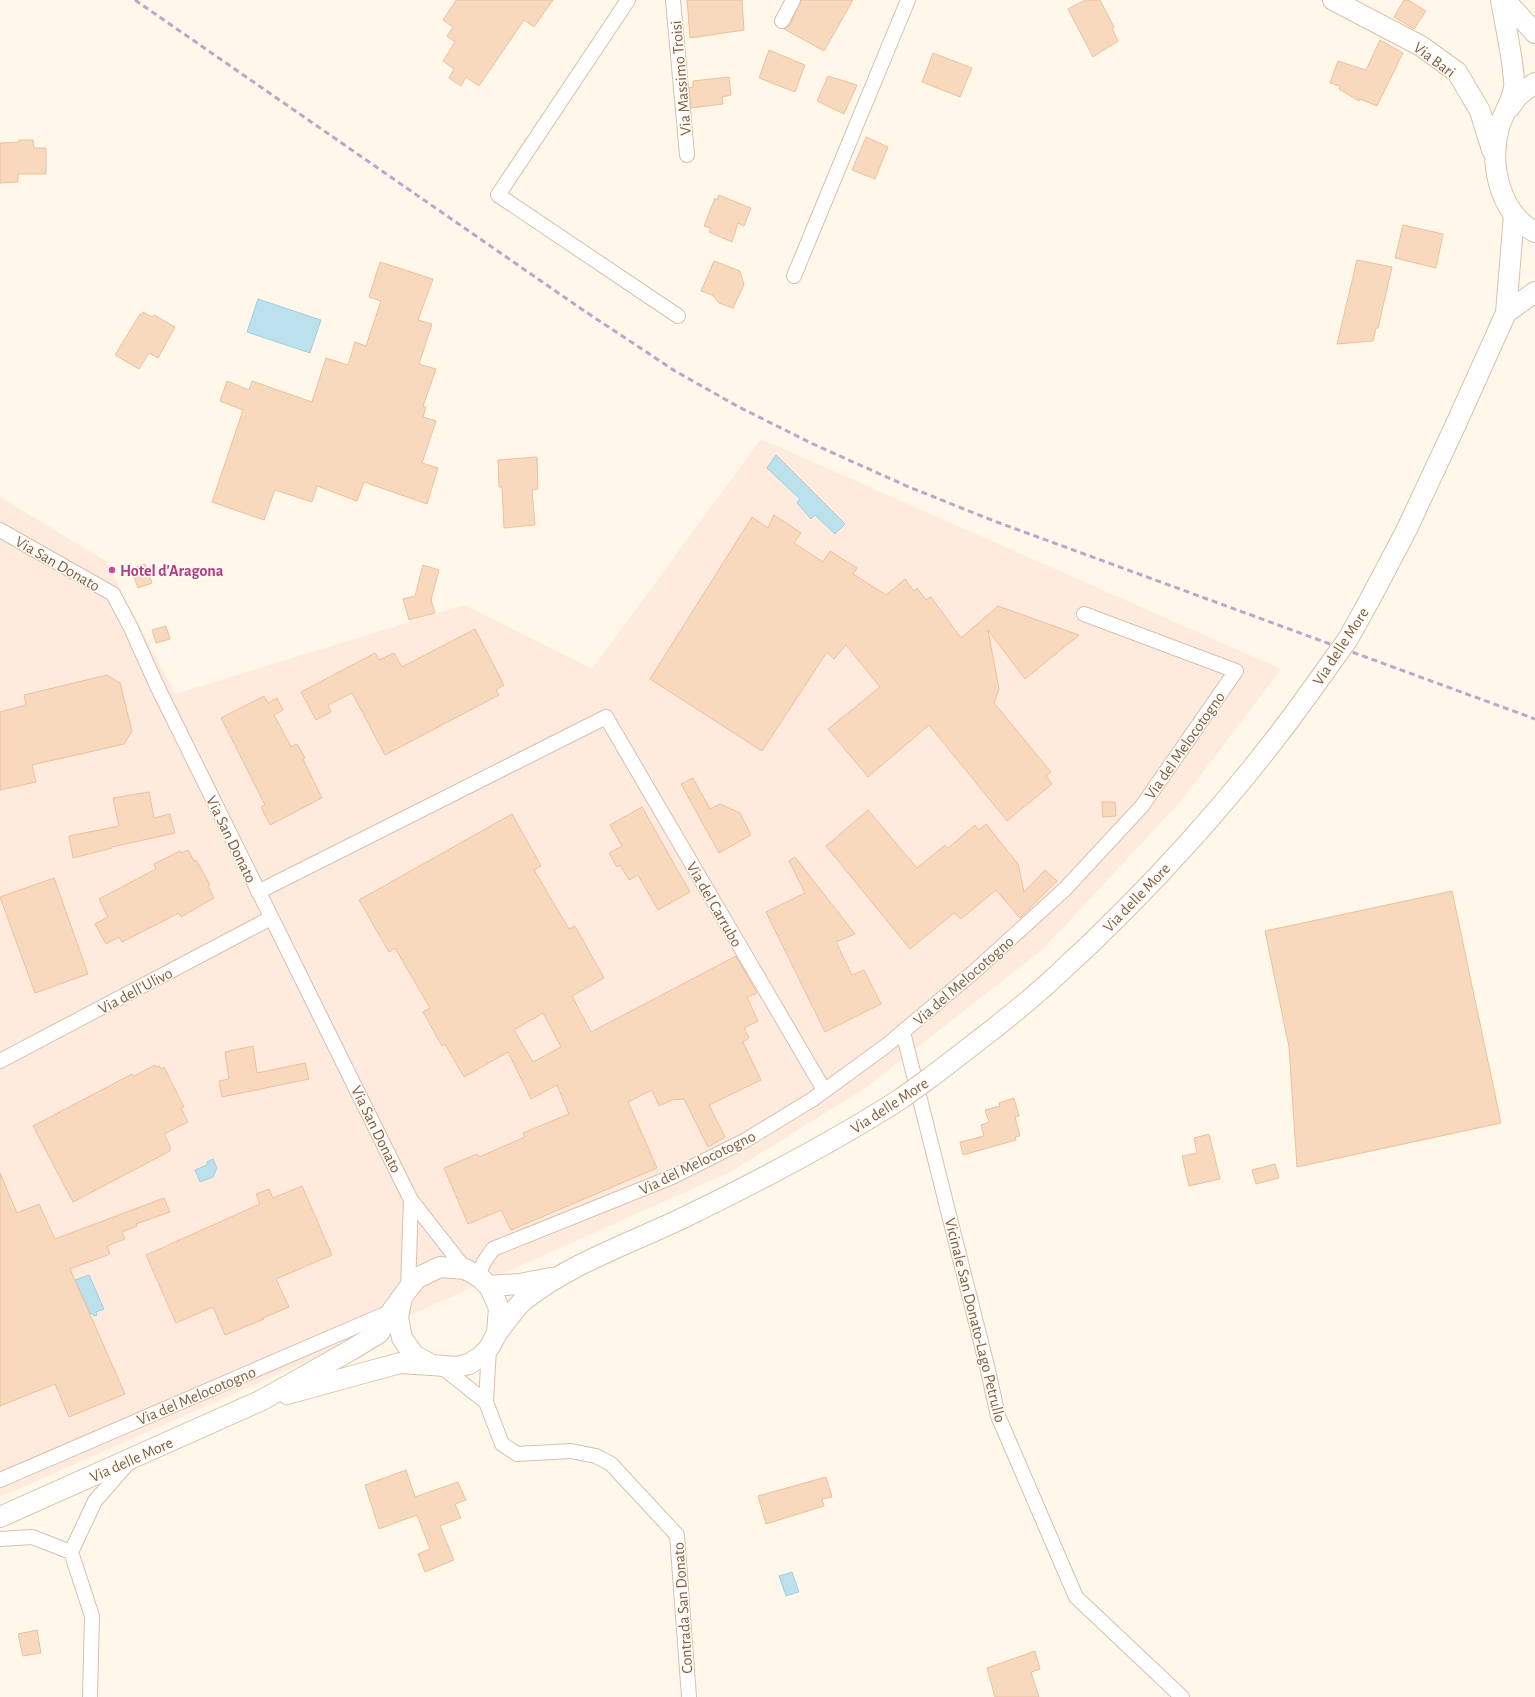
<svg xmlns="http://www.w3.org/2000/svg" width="1535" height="1697" viewBox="0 0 1535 1697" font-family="'Alegreya Sans',sans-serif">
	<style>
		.commercial { fill: #ffeade }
		.water { fill: #bbe1ec; stroke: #a0d0df }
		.building { fill: #f8d9be; stroke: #ecc19c; fill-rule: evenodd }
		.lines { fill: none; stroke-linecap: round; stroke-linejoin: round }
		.minor-casing { stroke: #d4c1ad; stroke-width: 16 }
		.secondary-casing { stroke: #d7c2aa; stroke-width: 22 }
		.minor { stroke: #fff; stroke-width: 14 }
		.secondary { stroke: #fff; stroke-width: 20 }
		.rail { stroke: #bda5cc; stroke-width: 3; stroke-dasharray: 6 4; stroke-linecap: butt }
		.secondary-bridge-casing { stroke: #d7c2aa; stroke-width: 22; stroke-linecap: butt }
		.secondary-bridge { stroke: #fff; stroke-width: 20 }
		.hotel-dot { fill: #d1479c; stroke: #fffbf3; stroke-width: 1.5 }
		.labels { text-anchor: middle; stroke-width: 3; stroke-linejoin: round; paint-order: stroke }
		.street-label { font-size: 16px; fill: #7e6049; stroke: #fffbf3 }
		.hotel-label { font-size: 16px; font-weight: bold; fill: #b23c85; stroke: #fffbf3; text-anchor: start }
	</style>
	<rect width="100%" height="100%" fill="#fff8ea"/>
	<path class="commercial" d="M761 439 1281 669 1181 801 1043 949 864 1089 730 1172 227 1397 0 1497V497L106 561 175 694 465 605 592 669Z"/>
	<path class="water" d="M258 299 321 320 310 353 247 332Z
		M776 455 845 524 835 534 815 515 811 519 797 503 800 499 767 468Z
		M213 1159 217 1168 213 1177 200 1182 195 1170 207 1165V1162Z
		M89 1275 104 1309 96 1312 97 1315 94 1316 92 1313 90 1314 75 1280Z
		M792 1572 799 1592 786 1596 779 1576Z"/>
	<path class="building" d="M456 0H553L534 27 524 20 479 86 466 77 461 86 449 78 454 69 443 61 455 42 447 36 453 27 443 20Z
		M687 0H742L744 30 690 38Z
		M801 0H853L824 51 784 29 790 25Z
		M1085 0H1100L1114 27 1112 28 1118 41 1093 57 1068 9Z
		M1404 0H1408L1426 11 1414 29 1394 17Z
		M1380 40 1403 53 1377 106 1360 99 1359 101 1339 89 1340 86 1330 83 1338 61 1366 70Z
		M769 50 805 65 795 92 759 78Z
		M933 53 972 68 960 97 922 82Z
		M828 76 857 85 844 114 817 101Z
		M729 77 731 95 722 97 723 104 691 108 689 88 693 87V81Z
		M866 137 888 147 875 179 852 170Z
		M19 140H33L34 148H46V174H18V182L0 183V143L19 142Z
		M719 195 751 208 744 226 738 223 732 242 709 232 711 228 704 226 715 198 717 200Z
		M1403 225 1443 234 1436 268 1395 258Z
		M1357 260 1392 267 1378 328H1376L1373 341 1337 344Z
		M714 261 740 271 744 285 733 308 719 303 712 295 701 291Z
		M380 262 433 279 418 320 432 324 419 364 436 369 423 406 426 407 423 417 436 421 422 463 438 468 427 504 364 482 357 501 317 486 312 502 275 490 264 520 212 502 243 410 220 401 227 381 249 390 252 381 312 402 326 358 348 365 355 342 366 346 381 301 369 297Z
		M143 312 152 317 154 315 175 327 158 358 149 353 139 369 115 355 140 314 142 315Z
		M537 457 538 489 532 490 535 525 504 528 502 487H499L498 460Z
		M774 515 801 533 794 543 823 562 830 551 857 568 853 574 886 595 905 579 914 591 917 588 926 600 931 597 961 638 998 606 1079 635 1025 679 988 630 999 689 994 703 1051 772 1046 776 1052 784 1007 821 929 725 868 777 828 729 880 687 846 645 834 659 827 652 762 751 650 679 752 517 768 528Z
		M145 564 152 583 138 588 131 569Z
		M423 565 439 570 431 600 435 613 409 620 403 599 415 596Z
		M166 626 170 639 156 643 152 630Z
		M475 629 504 685 496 690 499 695 385 755 352 693 328 705 331 712 316 720 301 692 375 653 379 660 394 653 402 667Z
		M107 675 120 683 132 731 124 744 32 765 36 782 0 790V712L26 705 24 695Z
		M264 696 268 703 277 698 283 710 274 715 291 747 297 744 305 758 303 759 322 798 270 825 261 807 265 805 221 718Z
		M693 778 710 809 720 804 740 813 751 835 719 853 681 784Z
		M149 792 154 818 170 814 175 833 112 847V848L73 858 69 836 119 826 113 798Z
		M1102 802H1115L1116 816 1103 817Z
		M642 807 690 892 658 910 638 875 629 880 620 865 617 867 609 853 622 846 610 825Z
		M868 810 917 868 945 845 948 848 975 825 979 830 986 824 1018 864 1024 892 1045 870 1057 881 1020 918 996 890 961 919 954 913 910 949 826 846Z
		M512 814 541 866 534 870 569 929 575 926 604 978 572 996 591 1032 736 956 757 993 747 997 758 1021 744 1028 749 1038 743 1042 761 1080 709 1105 725 1137 708 1147 684 1099 672 1100 659 1106 652 1090 628 1102 657 1168 511 1230 501 1210 468 1224 444 1168 477 1154 479 1157 525 1137 523 1133 569 1114 557 1085 531 1099 508 1052 464 1077 445 1044 442 1046 423 1012 430 1008 395 948 389 952 359 900ZM543 1013 561 1047 533 1062 514 1030Z
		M188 850 194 861 196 860 204 874 210 885 208 886 214 898 181 917 179 913 122 942 119 937 106 944 95 924 108 917 99 899 156 869 154 864 180 851 181 853Z
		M795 857 855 934 836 942 852 975 864 970 881 1004 825 1032 766 912 805 893 789 861Z
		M54 878 88 974 35 993 0 897Z
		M1452 891 1501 1123 1297 1167 1289 1047 1265 931Z
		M253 1046 257 1073 305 1063 309 1079 222 1097 219 1081 229 1079 225 1052Z
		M155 1065 156 1067 159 1066 161 1069 164 1067 184 1107 181 1108 188 1122 164 1134 170 1146V1151L73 1202 33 1126 132 1074 134 1076Z
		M1014 1098 1019 1116 1015 1117 1020 1136 1015 1137 1016 1140 963 1155 960 1142 984 1136 981 1125 989 1122 985 1110 1000 1106 999 1103Z
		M1209 1134 1220 1179 1189 1186 1182 1156 1197 1153 1194 1138Z
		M1275 1164 1279 1178 1256 1184 1252 1170Z
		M0 1173 17 1213 39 1204 55 1239 164 1198 170 1212 136 1224 137 1226 122 1232 125 1239 107 1246 110 1254 70 1269 125 1394 69 1417 55 1384 0 1406Z
		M302 1186 332 1255 276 1279 289 1307 263 1318 264 1319 225 1335 213 1307 176 1323 146 1255 260 1204 256 1194 269 1189 273 1198Z
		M406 1470 415 1497 458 1482 466 1500 455 1504 461 1518 440 1526 454 1560 425 1572 418 1554 430 1549 417 1515 379 1529 365 1485Z
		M826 1477 832 1497 822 1499 824 1506 766 1524 758 1496Z
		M37 1630 41 1653 23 1656 18 1634Z
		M1035 1651 1040 1669 1031 1672 1039 1697H995L987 1668Z"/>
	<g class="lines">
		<defs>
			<path id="minor" d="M628 0 498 195 678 316
				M673 0 687 155
				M782 21 793 0
				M794 276 908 0
				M0 530 113 594 130 626 157 686 411 1200 465 1269
				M258 892 606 717 824 1090
				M903 1032 987 1366 998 1416 1076 1597 1182 1697
				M0 1061 271 918
				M478 1276 484 1262 493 1249 672 1177 746 1140 813 1099 887 1045 976 970 1065 889 1142 806 1236 671 1084 614
				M408 1289 411 1200
				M489 1348 486 1402 502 1444 517 1454 571 1451 596 1456 611 1464 677 1535 689 1697
				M443 1368 486 1402
				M0 1480 392 1311
				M0 1539 32 1537 71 1552 95 1501 130 1461
				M71 1552 92 1616 90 1697"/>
			<path id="secondary" d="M1333 0 1421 46 1457 72 1480 111 1492 150
				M1501 0C1505 23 1510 46 1513 69 1513 75 1515 82 1514 87 1512 102 1503 114 1499 127 1489 163 1499 213 1535 232
				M1505 0 1535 33
				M1510 107 1518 96 1535 83
				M1506 313 1535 292
				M1368 603 1406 531 1456 424 1506 313 1514 214
				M931 1077C974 1044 1017 1012 1056 976 1148 892 1238 793 1310 692
				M489 1286 520 1284 550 1278
				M497 1333C506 1322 514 1309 524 1300 571 1263 631 1243 685 1217 759 1181 832 1143 902 1098
				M287 1394 400 1363 431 1365
				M0 1517 262 1400 351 1350 379 1333 392 1311 408 1289 417 1278 440 1267 465 1269 478 1276 489 1286 499 1308 497 1333 489 1348 480 1357 469 1364 456 1367 432 1365 414 1355 402 1338 398 1317 402 1297"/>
		</defs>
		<use href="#minor" class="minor-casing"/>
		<use href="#secondary" class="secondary-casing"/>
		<use href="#minor" class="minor"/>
		<use href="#secondary" class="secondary"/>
		<path class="rail" d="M135 0 580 308 675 371 737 406 813 444 909 487 994 521 1535 719"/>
		<defs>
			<path id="secondary-bridge" d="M1310 692 1348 639 1368 603
				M902 1098 931 1077"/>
		</defs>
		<use href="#secondary-bridge" class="secondary-bridge-casing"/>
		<use href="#secondary-bridge" class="secondary-bridge"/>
	</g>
	<circle class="hotel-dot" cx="112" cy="570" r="4"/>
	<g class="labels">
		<g class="street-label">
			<text transform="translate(1435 59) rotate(37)" y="6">Via Bari</text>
			<text transform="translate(680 78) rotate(-95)" y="6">Via Massimo Troisi</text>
			<text transform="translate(58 563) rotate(30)" y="6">Via San Donato</text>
			<text transform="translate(1340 646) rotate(-57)" y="6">Via delle More</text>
			<text transform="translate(1184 745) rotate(-55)" y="6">Via del Melocotogno</text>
			<text transform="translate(232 839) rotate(64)" y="6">Via San Donato</text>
			<text transform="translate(1136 897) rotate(-46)" y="6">Via delle More</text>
			<text transform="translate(715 904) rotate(60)" y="6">Via del Carrubo</text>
			<text transform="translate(963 980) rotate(-41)" y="6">Via del Melocotogno</text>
			<text transform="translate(135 990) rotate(-28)" y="6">Via dell'Ulivo</text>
			<text transform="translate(889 1105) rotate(-33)" y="6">Via delle More</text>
			<text transform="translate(377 1129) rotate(64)" y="6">Via San Donato</text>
			<text transform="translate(697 1162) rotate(-26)" y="6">Via del Melocotogno</text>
			<text transform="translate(976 1320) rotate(76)" y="6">Vicinale San Donato-Lago Petrullo</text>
			<text transform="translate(196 1395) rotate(-23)" y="6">Via del Melocotogno</text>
			<text transform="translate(131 1459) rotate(-24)" y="6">Via delle More</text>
			<text transform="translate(682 1608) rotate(-94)" y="6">Contrada San Donato</text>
		</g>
		<g class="hotel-label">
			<text x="120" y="576">Hotel d'Aragona</text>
		</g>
	</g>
</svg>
